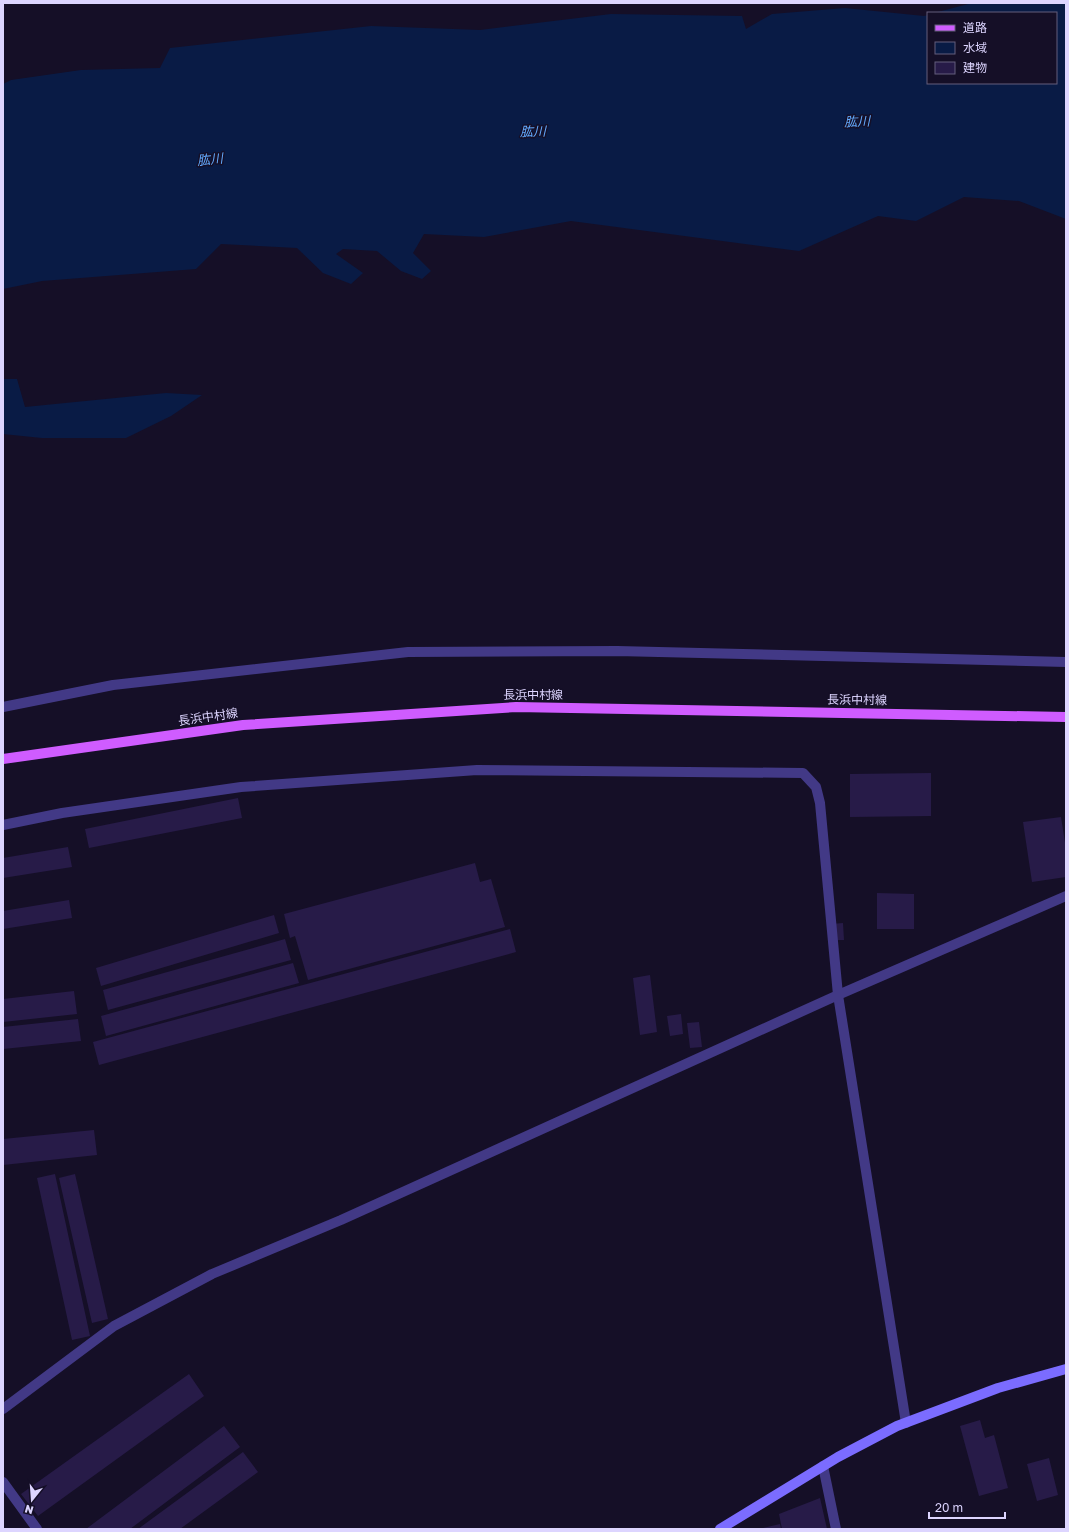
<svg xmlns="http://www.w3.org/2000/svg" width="1069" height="1532" viewBox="0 0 1069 1532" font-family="'Golos Text','Noto Sans JP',sans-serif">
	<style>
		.water { fill: #091b45 }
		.building { fill: #271b48 }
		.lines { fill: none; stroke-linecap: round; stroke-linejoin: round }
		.lane { stroke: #423986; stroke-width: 10 }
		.street { stroke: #423986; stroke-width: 10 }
		.secondary { stroke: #7b6cff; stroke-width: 10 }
		.primary { stroke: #cf5cff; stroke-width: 10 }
		.labels { text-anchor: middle; stroke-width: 3; stroke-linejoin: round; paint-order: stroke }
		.street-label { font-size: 12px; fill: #ddd5ff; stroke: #150f27 }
		.water-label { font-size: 13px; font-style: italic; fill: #63abff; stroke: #150f27 }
	</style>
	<rect width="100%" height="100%" fill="#150f27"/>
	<path class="water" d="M972 3H1066V219L1019 201 964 197 916 221 878 216 799 251 571 221 484 237 424 234 413 253 431 271 422 279 401 271 377 251 343 249 336 254 363 273 351 284 323 273 297 248 221 244 196 269 42 281 3 289V84L11 80 81 70 160 68 170 48 371 26 480 30 611 14 742 16 746 29 772 14 845 8 924 16 928 15V83H1056V13H934Z
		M3 379H17L25 407 166 393 202 395 171 416 126 438H42L3 434Z"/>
	<path class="building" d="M931 773V816L850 817V774Z
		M238 798 242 818 89 848 85 829Z
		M1061 817 1066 849V877L1032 882 1023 822Z
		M68 847 72 867 3 878V858Z
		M475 863 480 882 491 879 505 927 308 980 295 936 290 938 284 914Z
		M877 893 914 894V929H877Z
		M69 900 72 918 3 929V911Z
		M274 915 279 933 101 986 96 968Z
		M843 923 844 940H832L831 924Z
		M510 929 516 952 99 1065 93 1042Z
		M285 939 291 960 108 1010 103 990Z
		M293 963 299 983 106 1036 101 1016Z
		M650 975 657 1032 640 1035 633 978Z
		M74 991 77 1014 3 1022V999Z
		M681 1014 683 1034 670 1036 667 1016Z
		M78 1019 81 1041 3 1049V1027Z
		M699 1022 702 1047 690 1048 687 1023Z
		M94 1130 97 1155 3 1165V1139Z
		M55 1174 90 1336 72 1340 37 1178Z
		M75 1174 108 1319 92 1323 59 1178Z
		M189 1374 204 1396 38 1516 21 1494Z
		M980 1420 985 1438 994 1435 1008 1488 979 1496 960 1426Z
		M224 1426 240 1447 130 1529H86Z
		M243 1452 258 1472 180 1529H138Z
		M1049 1458 1058 1495 1037 1501 1027 1464Z
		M820 1498 827 1529H782L779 1514Z
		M780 1524 781 1529H763V1528Z"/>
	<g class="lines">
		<path class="lane" d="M3 707 113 685 408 652 617 651 1066 662
			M823 1466 836 1529"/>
		<path class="street" d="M3 825 62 813 241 787 477 770 803 773 816 787 820 803 838 995 906 1423
			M3 1409 114 1326 212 1274 341 1220 838 995 1066 896
			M3 1482 37 1529"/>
		<path class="secondary" d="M720 1529 838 1457 897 1426 998 1388 1066 1369"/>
		<path class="primary" d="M3 759 243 725 516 707 1066 717"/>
	</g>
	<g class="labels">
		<g class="street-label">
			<text x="533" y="699">長浜中村線</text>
			<text transform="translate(857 700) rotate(1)" y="4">長浜中村線</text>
			<text transform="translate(208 717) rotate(-8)" y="4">長浜中村線</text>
		</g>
		<g class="water-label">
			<text transform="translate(857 121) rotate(-2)" y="5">肱川</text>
			<text transform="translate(533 131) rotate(-1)" y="5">肱川</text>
			<text transform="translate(210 159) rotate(-6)" y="5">肱川</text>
		</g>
	</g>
	<rect width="1069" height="1532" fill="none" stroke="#ddd5ff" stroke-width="8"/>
	<rect x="927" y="12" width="130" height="72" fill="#150f27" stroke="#655e7d"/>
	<rect x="935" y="25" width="20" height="6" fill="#cf5cff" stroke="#655e7d"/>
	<text x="963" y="32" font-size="12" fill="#ddd5ff">道路</text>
	<rect x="935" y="42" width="20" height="12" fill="#091b45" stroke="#655e7d"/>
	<text x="963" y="52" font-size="12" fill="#ddd5ff">水域</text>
	<rect x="935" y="62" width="20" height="12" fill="#271b48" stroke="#655e7d"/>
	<text x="963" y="72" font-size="12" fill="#ddd5ff">建物</text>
	<g transform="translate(32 1500) rotate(197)" stroke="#150f27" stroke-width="3" paint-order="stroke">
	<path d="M0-3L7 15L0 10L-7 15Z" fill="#ddd5ff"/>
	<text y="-6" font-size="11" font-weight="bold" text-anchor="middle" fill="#ddd5ff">N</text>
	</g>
	<path d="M929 1512v6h76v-6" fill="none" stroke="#ddd5ff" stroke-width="2"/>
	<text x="935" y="1512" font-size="12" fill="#ddd5ff" stroke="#150f27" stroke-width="3" paint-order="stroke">20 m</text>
</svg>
